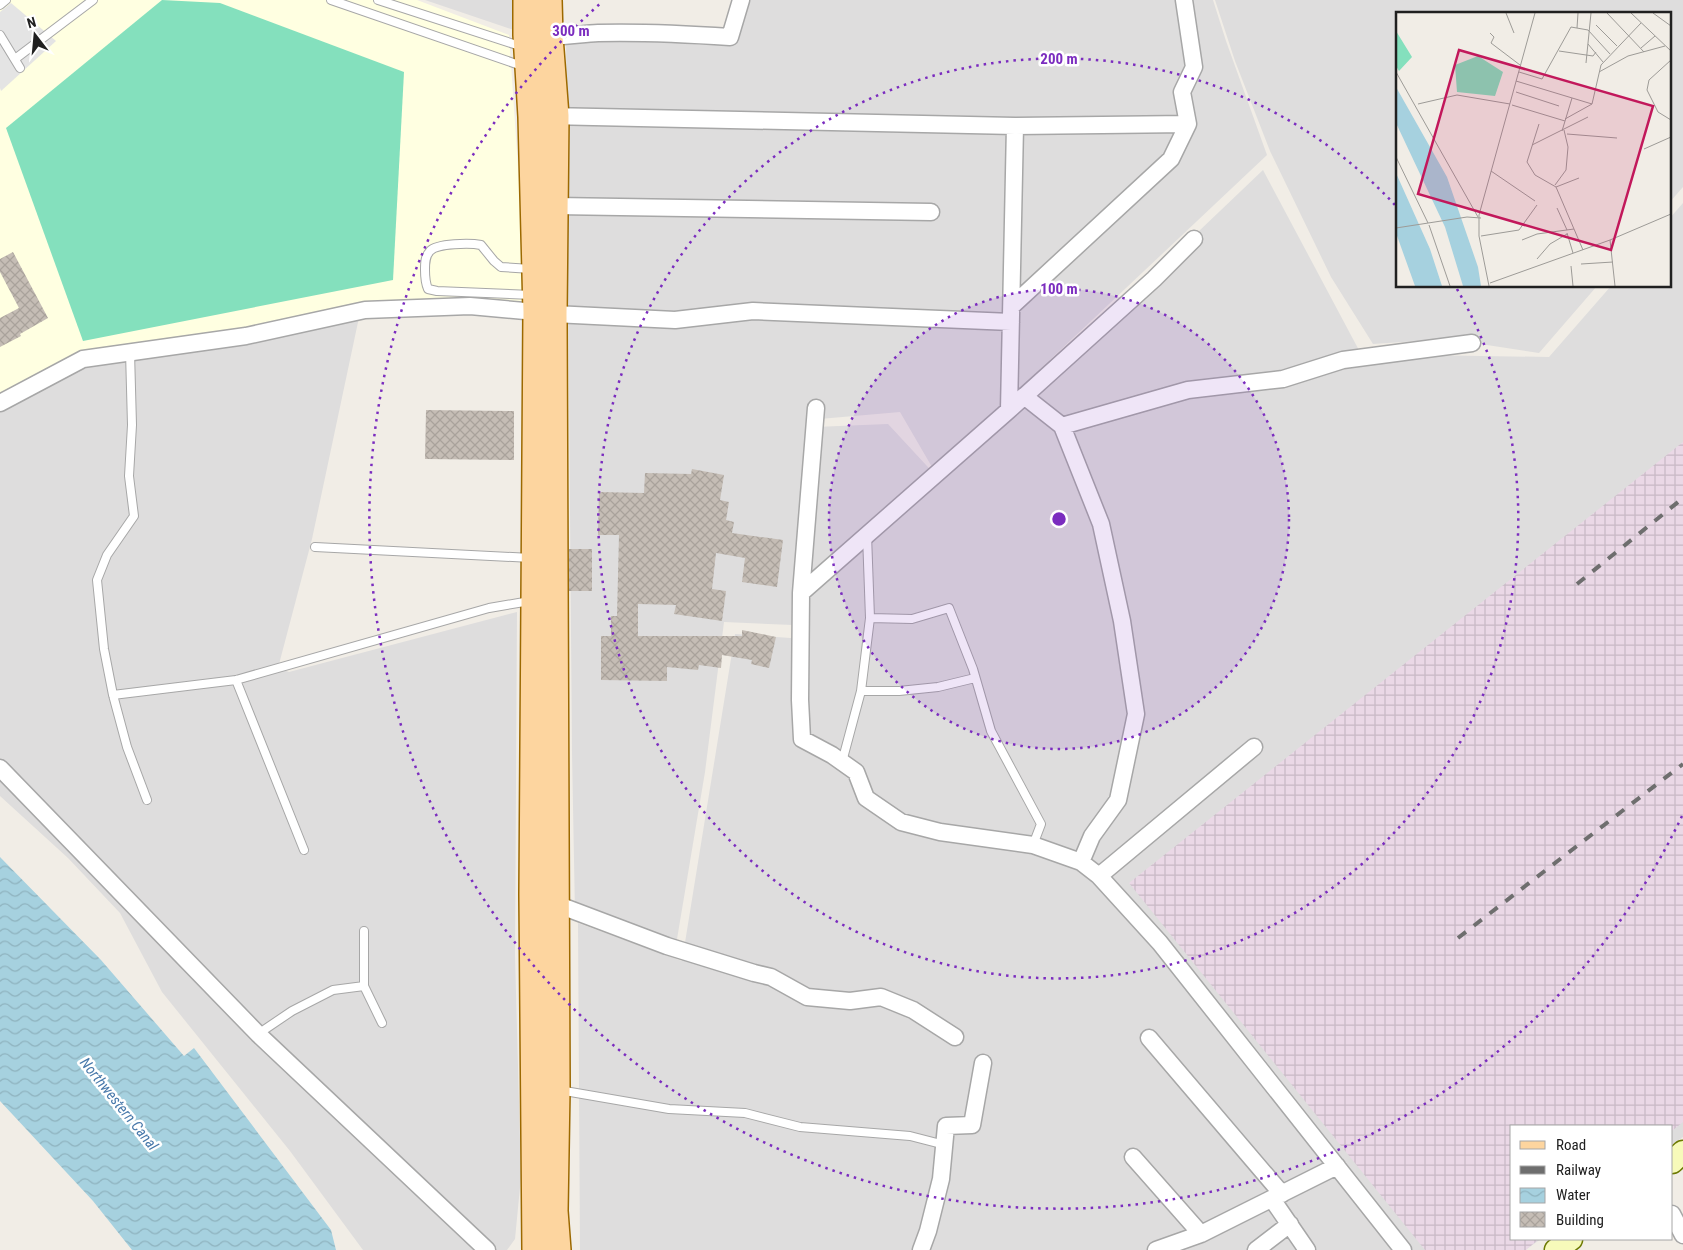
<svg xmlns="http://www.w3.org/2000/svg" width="1683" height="1250" viewBox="0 0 1683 1250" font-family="'Roboto Condensed',sans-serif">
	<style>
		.residential { fill: #dedddd }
		.industrial { fill: url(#industrial-grid) }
		.education { fill: #ffffe1 }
		.pitch { fill: #84e0bd }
		.parking { fill: #e4e4e4 }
		.water { fill: url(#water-waves) }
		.building { fill: url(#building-cross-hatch) }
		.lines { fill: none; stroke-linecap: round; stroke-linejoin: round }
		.lane-casing { stroke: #a7a7a7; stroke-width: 10 }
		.street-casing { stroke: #a7a7a7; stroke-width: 19 }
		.secondary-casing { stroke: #6d7a03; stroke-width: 25 }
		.primary-casing { stroke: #9c6900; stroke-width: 28 }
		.lane { stroke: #fff; stroke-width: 8 }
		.street { stroke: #fff; stroke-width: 16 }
		.secondary { stroke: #f7faba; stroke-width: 22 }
		.primary { stroke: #fdd59f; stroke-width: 25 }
		.rail { stroke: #6e6e6e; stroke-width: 4; stroke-dasharray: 10 10; stroke-linecap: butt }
		.ring { fill: none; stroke: #7b2cbf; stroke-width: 2.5; stroke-dasharray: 2.5 5 }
		.labels { text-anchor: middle; stroke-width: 5; stroke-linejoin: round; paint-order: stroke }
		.water-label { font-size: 15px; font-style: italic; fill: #4778aa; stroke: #fff }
		.inset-road { fill: none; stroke: #9d9b97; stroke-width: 1 }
		.view { fill: #c2185b; fill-opacity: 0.15; stroke: #c2185b; stroke-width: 2.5 }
		.inset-edge { fill: none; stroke: #202020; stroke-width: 2.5 }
		.centre { fill: #7b2cbf; stroke: #fff; stroke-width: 2.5 }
		.ring-label { font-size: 15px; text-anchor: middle; font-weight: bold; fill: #7b2cbf; stroke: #fff; stroke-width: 5; stroke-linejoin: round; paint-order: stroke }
	</style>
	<defs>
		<pattern id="industrial-grid" width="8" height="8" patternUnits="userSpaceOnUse" patternTransform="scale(1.25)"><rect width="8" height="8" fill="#ead8e6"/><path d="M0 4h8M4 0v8" fill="none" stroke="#c8b9c5"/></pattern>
		<pattern id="water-waves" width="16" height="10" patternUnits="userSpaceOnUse" patternTransform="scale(1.25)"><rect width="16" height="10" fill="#a6d1df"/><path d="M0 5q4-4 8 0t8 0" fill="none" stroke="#8fb3bf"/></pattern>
		<pattern id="building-cross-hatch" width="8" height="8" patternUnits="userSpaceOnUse" patternTransform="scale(1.25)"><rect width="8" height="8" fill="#c5bdb5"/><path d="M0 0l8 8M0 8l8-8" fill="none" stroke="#a9a29b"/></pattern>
	</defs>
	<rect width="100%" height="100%" fill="#f1ede6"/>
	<path class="residential" d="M425 0H513L514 30Z
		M735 0H1213L1226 41 1267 155 1002 405 932 467 900 412 808 420 793 625 724 622 705 772 676 945 575 913 572 753 566 31 728 35Z
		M1215 0H1683V187L1669 203V14H1397V286H1597L1539 353 1448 339 1373 344 1331 277 1270 151 1235 61Z
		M1263 170 1361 354 1549 357 1611 286H1669V219L1683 203V1137L1672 1145V1126H1512V1239H1541L1525 1250H580L578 923 682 961 735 634 805 639 815 427 888 424 939 479Z
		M361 308 312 539 278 668 289 672 517 612 515 956 521 1177 515 1239 507 1250H363L290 1151 162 992 120 913 68 858 0 796V406L64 364Z"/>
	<path class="industrial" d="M1683 442V1122L1672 1131V1126H1512V1239H1539L1526 1250H1425L1129 883Z"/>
	<path class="education" d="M0 0H417L509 35 528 314 441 309 206 336 88 357 0 403Z"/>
	<path class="pitch" d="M162 0 220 3 404 72 393 280 83 341 6 128Z"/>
	<path class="parking" d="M11 3 56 41 1 91 0 88V12Z"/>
	<path class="water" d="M0 857 101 960 184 1056 194 1048 331 1230 336 1250H132L93 1201 0 1101Z"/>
	<path class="building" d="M13 252 48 318 20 334 21 336 0 347V318L19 308 0 272V259Z
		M426 410 514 411V460L425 459Z
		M692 469 724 475 720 500 729 502 726 520 734 522 732 533 783 540 777 587 742 582 745 558 716 553 712 589 726 591 722 621 674 614 676 605 638 604V636H742V630L776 637 769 668 751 664 752 660 722 655 721 668 699 665 698 670 667 667V681L601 680V636H611V616H617L619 535H598L599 492 644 493 645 473 691 474Z
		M569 549H592V591H569Z"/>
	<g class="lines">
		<defs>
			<path id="lane" d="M331 0 525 67
				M378 0 523 47
				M0 5 6 0
				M0 35 20 68
				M15 59 93 0
				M531 269 501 267 494 261 481 245C471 243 437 243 430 251 425 256 425 263 425 270 425 277 425 282 428 289L437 291 532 295
				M130 352 132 425 129 476 134 516 107 555 97 580 104 649 113 695 127 747 147 800
				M315 547 531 558
				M870 618 912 619 949 608 973 669 991 731 1041 824 1033 845
				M236 680 304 850
				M861 691H899L938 687 975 678
				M113 695 236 680 489 608 530 601
				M842 762 861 691 870 618 867 535
				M364 931V986L382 1023
				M258 1034 292 1011 333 990 364 986
				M559 1090 669 1109 745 1113 800 1127 910 1136 945 1145"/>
			<path id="street" d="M540 36C560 38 579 34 598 33 642 32 686 34 730 37L741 0
				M548 116 1015 126 1188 124
				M556 206 931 212
				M1012 306 1171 159 1188 124 1182 92 1194 67 1184 0
				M554 314 675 320 753 311 1011 322
				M1024 396 1062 426 1101 524 1122 621 1136 714 1118 800 1092 836 1081 862
				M0 403 83 359 246 336 365 310 470 306 536 312
				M816 408 801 593 800 700 802 739 832 755 856 772 866 798 901 822 940 832 1033 845 1081 862 1099 876 1160 943 1403 1250
				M1009 410 1015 126
				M1062 426 1188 390 1283 379 1343 360 1472 343
				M801 593 1009 410 1154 279 1194 239
				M0 768 258 1034 487 1250
				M1099 876 1254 747
				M548 901 667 946 754 973 771 977 807 997 850 1001 881 997 913 1010 955 1037
				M1149 1038 1282 1194
				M1133 1157 1201 1234
				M1272 1199 1307 1250
				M1672 1214 1683 1235
				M921 1250 928 1231 941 1179 946 1126 972 1125 983 1063
				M1156 1250 1201 1234 1337 1166
				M1256 1250 1290 1224"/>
			<path id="secondary" d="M1672 1162 1683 1152
				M1556 1250 1571 1239"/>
			<path id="primary" d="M526 0V35L531 117 536 312 532 895 535 1250
				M549 0 550 37 556 116 554 314 557 1090 555 1211 558 1250"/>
		</defs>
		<use href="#lane" class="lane-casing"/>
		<use href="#street" class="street-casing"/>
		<use href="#secondary" class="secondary-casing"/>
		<use href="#primary" class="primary-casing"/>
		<use href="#lane" class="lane"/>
		<use href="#street" class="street"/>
		<use href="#secondary" class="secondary"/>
		<use href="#primary" class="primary"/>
		<path class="rail" d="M1577 584 1683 498
			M1458 938 1683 764"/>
	</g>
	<circle cx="1059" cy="519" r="230" fill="#7b2cbf" fill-opacity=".12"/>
	<g class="ring">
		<circle cx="1059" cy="519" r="230"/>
		<path d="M1457 289A460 460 0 1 1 1395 205"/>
		<path d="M1682 816A690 690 0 1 1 602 2"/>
	</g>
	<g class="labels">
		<g class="water-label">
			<text transform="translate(119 1104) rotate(51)" y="5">Northwestern Canal</text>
		</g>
	</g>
	<g transform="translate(1396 12)">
		<rect width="275" height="275" fill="#f1ede6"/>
		<path d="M0 19 16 45 3 59 0 54ZM82 44 107 60 99 84 61 80 59 53Z" fill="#84e0bd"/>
		<path d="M0 75 51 165 82 255 85 274H67L49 215 0 111ZM0 161 34 237 46 274H19L0 221Z" fill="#a6d1df"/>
		<path class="inset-road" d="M110 1 118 21M211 1 248 40M235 1 275 39M257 1 275 14M200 13 221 34M181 16 182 1M94 21 98 25 95 31 124 53M192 32 207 50M245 36 259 24M163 39 197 44 200 40M275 48 253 68 251 78 262 100 275 108M190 51 195 1M0 60 82 205M123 60 146 67 175 15 192 18 214 42M203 60 232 44 269 34M120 69 196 92M120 80 163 94M22 92 61 83 114 92M116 93 169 109M169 107 196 92 205 53 245 11M143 112 131 150 139 163 160 175 187 238M166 119 176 86M171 122 221 126M136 133 192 105M248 137 275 125M0 145 32 211M95 159 139 189M159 173 170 158 172 135 168 118M160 175 183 166M161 196 171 218M33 213 54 274M0 216 71 205 85 206M171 221 177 241M85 224 123 218 141 193M126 228 141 222 178 217M214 228 219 274M141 247 154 232 171 222M185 252 217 250M175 254 177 274M94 271 214 228 275 202M93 274 83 224V203L139 1"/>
		<path class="view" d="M63 38 257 94 215 238 22 182Z"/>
		<rect width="275" height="275" class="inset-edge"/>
	</g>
	<circle cx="1059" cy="519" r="8" class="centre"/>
	<g class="ring-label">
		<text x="571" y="36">300 m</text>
		<text x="1059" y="64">200 m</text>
		<text x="1059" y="294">100 m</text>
	</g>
	<rect x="1510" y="1125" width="162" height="115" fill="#ffffff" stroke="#a6a6a6"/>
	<rect x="1520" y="1141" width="25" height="8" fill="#fdd59f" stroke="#a6a6a6"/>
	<text x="1556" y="1150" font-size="15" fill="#202020">Road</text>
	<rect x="1520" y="1166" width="25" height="8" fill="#6e6e6e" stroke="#a6a6a6"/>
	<text x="1556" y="1175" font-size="15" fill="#202020">Railway</text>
	<rect x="1520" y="1188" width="25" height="15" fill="url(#water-waves)" stroke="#a6a6a6"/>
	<text x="1556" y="1200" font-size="15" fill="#202020">Water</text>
	<rect x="1520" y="1212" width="25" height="15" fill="url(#building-cross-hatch)" stroke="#a6a6a6"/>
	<text x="1556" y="1225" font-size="15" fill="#202020">Building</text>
	<g transform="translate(35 35) rotate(344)" stroke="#ffffff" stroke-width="4" paint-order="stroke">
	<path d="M0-4L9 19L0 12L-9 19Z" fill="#202020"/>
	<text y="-8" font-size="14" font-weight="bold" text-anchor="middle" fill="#202020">N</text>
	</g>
</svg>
